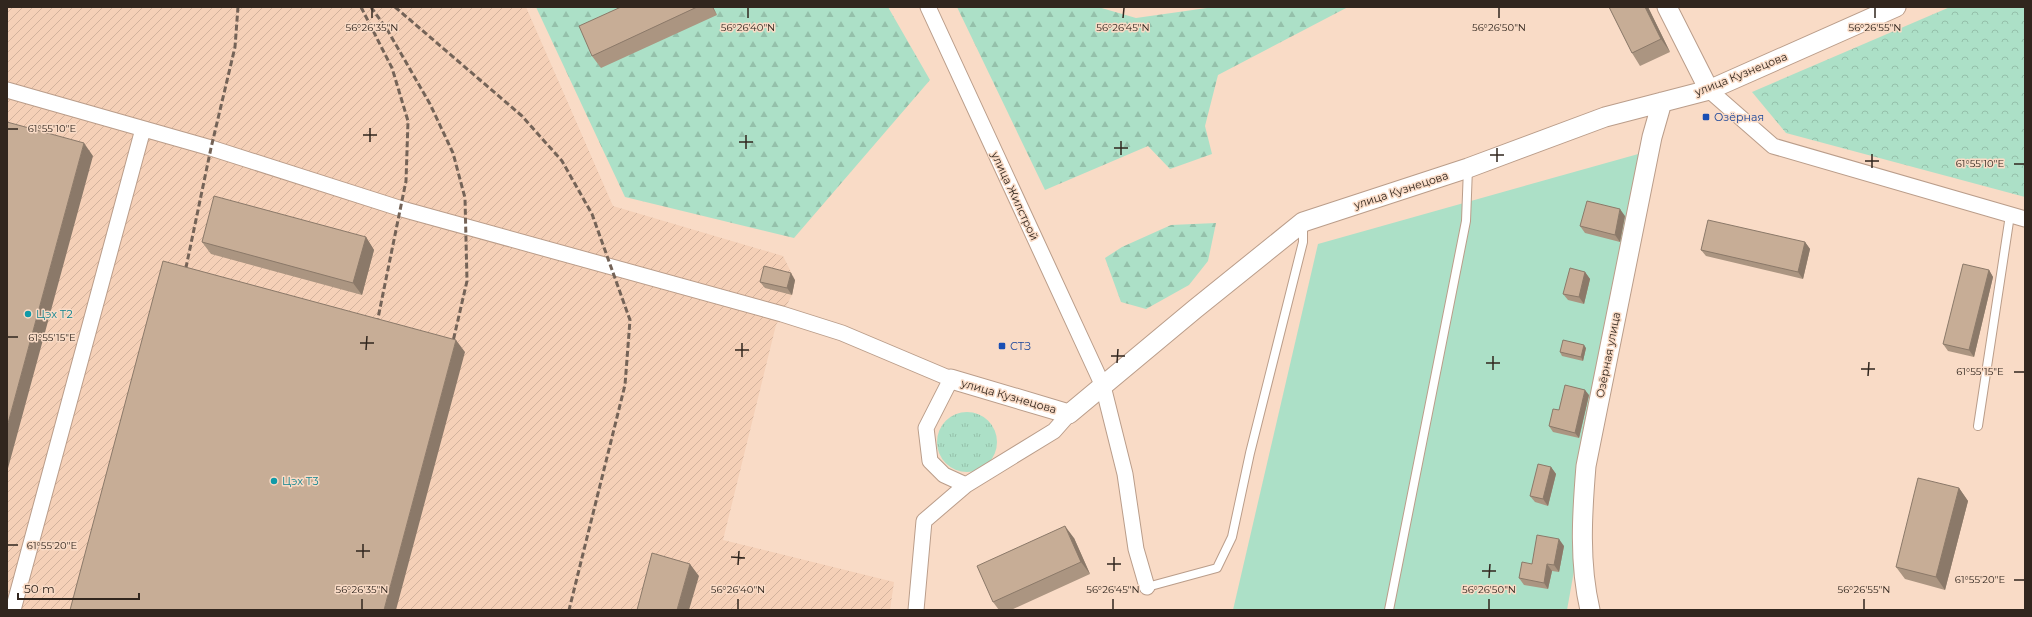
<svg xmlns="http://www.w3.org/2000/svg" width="2032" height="617" viewBox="0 0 2032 617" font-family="Montserrat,sans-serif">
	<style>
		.industrial { fill: url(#industrial-furrows) }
		.grass { fill: url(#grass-tufts) }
		.forest { fill: url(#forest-firs) }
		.park { fill: url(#park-crowns) }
		.garden { fill: #ace0c7 }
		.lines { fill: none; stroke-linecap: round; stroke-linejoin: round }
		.service-casing { stroke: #ba9d8a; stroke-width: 10 }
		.minor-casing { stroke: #ba9d8a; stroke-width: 17 }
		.tertiary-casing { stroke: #ba9d8a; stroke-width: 21 }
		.service { stroke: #fff; stroke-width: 8 }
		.minor { stroke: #fff; stroke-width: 15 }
		.tertiary { stroke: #fff; stroke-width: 19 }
		.rail { stroke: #746357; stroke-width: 3; stroke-dasharray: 6 3; stroke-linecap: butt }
		.wall { fill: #ab9581 }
		.shaded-wall { fill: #8b7969 }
		.building { fill: #c7ad96; stroke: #8b7969 }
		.ticks { fill: none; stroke: #31261e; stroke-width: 1.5 }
		.transit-dot { fill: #1a4fb4; stroke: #f9dbc6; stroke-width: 1.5 }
		.culture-dot { fill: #0f9aa8; stroke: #f9dbc6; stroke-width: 1.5 }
		.labels { text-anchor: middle; stroke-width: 3; stroke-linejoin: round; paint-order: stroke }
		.street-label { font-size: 11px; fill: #31261e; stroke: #f9dbc6 }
		.transit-label { font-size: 11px; fill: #164399; stroke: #f9dbc6; text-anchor: start }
		.culture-label { font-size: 11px; fill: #0d838f; stroke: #f9dbc6; text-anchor: start }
		.ticks-label { font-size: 10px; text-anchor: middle; fill: #31261e; stroke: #f9dbc6; stroke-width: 3; stroke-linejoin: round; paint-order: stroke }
	</style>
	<defs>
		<pattern id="industrial-furrows" width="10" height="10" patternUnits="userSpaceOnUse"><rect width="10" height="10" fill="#f5d0b7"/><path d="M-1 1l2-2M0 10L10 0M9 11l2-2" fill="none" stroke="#d2b29d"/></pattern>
		<pattern id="grass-tufts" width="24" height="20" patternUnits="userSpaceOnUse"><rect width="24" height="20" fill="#ace0c7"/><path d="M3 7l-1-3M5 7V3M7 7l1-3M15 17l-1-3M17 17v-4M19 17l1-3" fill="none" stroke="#94c0aa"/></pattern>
		<pattern id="forest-firs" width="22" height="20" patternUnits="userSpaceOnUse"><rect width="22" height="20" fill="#ace0c7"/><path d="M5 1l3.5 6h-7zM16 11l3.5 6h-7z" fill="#94c0aa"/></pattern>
		<pattern id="park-crowns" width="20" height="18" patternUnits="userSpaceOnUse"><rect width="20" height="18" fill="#ace0c7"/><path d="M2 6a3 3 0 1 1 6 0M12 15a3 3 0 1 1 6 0" fill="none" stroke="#94c0aa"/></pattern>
	</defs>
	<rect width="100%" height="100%" fill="#f9dbc6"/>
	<path class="industrial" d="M7 7H526L613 206 783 256 795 280 792 295 776 325 723 540 894 582 890 610H7Z"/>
	<path class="grass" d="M937 442a30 30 0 1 1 60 0a30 30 0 1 1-60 0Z"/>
	<path class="forest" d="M536 7H888L930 80 794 238 625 197Z
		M957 7H1098L1136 18 1214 7H1348L1218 75 1205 126 1212 154 1170 169 1148 146 1045 190Z
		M1216 223 1208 261 1189 285 1146 309 1121 302 1105 258 1122 247 1171 225Z"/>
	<path class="park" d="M1950 7H2025V197L1786 133 1752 92Z"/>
	<path class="garden" d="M1649 151 1567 610H1233L1318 244Z"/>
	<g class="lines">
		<defs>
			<path id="service" d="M1978 426 2010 215
				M1147 587 1217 568 1232 537 1250 453 1303 242V225
				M1389 610 1466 221 1468 168"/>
			<path id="minor" d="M928 7 1103 386 1125 474 1136 549 1147 587
				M7 90 211 148 402 209 782 314 842 333 951 379 926 428 930 461 944 475 966 485
				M1709 90 1773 146 2025 219
				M13 610 143 129
				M916 610 924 521 966 485 1054 431 1069 414"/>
			<path id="tertiary" d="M1667 7 1709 90
				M951 379 1069 414 1195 309 1303 222 1468 168 1605 117 1709 90 1896 7
				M1590 610C1579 563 1582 514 1586 466L1652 137 1662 102"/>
		</defs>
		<use href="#service" class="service-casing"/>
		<use href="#minor" class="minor-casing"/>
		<use href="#tertiary" class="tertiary-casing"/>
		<use href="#service" class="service"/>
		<use href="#minor" class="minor"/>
		<use href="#tertiary" class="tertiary"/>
		<path class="rail" d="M361 7 392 68 408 121 406 181 376 328
			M371 7 388 31 430 104 453 153 465 198 467 281 451 350
			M395 7 522 116 562 161 592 214 630 320 625 385 569 610
			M184 277 211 148 235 47 238 7"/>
	</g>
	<path class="wall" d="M621 7H713L717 15 601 68 592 56Z
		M1609 7H1648L1670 52 1640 66 1632 53Z
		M1625 216 1620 242 1585 233 1580 226Z
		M366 237 374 250 362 295 211 254 202 242Z
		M1805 242 1810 249 1803 279 1706 256 1701 250Z
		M1989 270 1993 277 1974 357 1948 351 1943 344Z
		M1585 272 1590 279 1584 304 1568 300 1563 294Z
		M795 280 792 295 765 288 760 282Z
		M1586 348 1583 361 1562 356 1560 352Z
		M1589 395 1579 438 1553 432 1549 426 1559 410Z
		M1551 467 1556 474 1548 506 1535 502 1530 496Z
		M1959 488 1968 501 1945 590 1905 579 1896 567Z
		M1074 538 1090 574 1011 610H999L993 602Z
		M1564 546 1559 572 1552 571 1548 589 1524 585 1519 578 1532 564Z"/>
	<path class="shaded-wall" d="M712 7H713L717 15Z
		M1645 7H1648L1670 52 1661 39Z
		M84 143 93 156 7 472V427Z
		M1620 209 1625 216 1620 242 1615 235Z
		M366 237 374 250 362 295 353 283Z
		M1805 242 1810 249 1803 279 1798 272Z
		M1989 270 1993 277 1974 357 1969 350Z
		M1585 272 1590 279 1584 304 1579 297Z
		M791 273 795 280 792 295 787 288Z
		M456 340 465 352 396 610H384Z
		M1584 345 1586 348 1583 361 1581 357Z
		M1585 390 1589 395 1579 438 1575 433Z
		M1551 467 1556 474 1548 506 1543 499Z
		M1959 488 1968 501 1945 590 1936 577Z
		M1065 526 1074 538 1090 574 1081 562Z
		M1559 539 1564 546 1559 572 1554 565Z
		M690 564 699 576 689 610H677Z
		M1547 564 1552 571 1548 589 1544 583Z"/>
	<path class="building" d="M621 7H697L592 56 579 26Z
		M1609 7H1645L1661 39 1632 53Z
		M7 122 84 143 7 427Z
		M214 196 366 237 353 283 202 242Z
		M1587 201 1620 209 1615 235 1580 226Z
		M1708 220 1805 242 1798 272 1701 250Z
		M163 261 456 340 384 610H70Z
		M1963 264 1989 270 1969 350 1943 344Z
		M764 266 791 273 787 288 760 282Z
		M1570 268 1585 272 1579 297 1563 294Z
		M1563 340 1584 345 1581 357 1560 352Z
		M1565 385 1585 390 1575 433 1549 426 1553 409 1559 410Z
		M1538 464 1551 467 1543 499 1530 496Z
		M1918 478 1959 488 1936 577 1896 567Z
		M1065 526 1081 562 993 602 977 566Z
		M1537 535 1559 539 1554 565 1547 564 1544 583 1519 578 1522 562 1532 564Z
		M652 553 690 564 677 610H637Z"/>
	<path class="ticks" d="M372 18V8M748 18V8M1123 18 1124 8M1499 18V8M1875 18V8M8 129H18M363 135H377M370 142V128M739 142H753M1114 148H1128M746 149V135M1121 155V141M1490 155H1504M1865 161H1879M1497 162V148M2014 164H2024M1872 168V154M8 337H18M360 343H374M366 350 367 336M735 350H749M1111 356H1125M742 357V343M1117 363 1118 349M1486 363H1500M1861 369H1875M1493 370V356M2014 372H2024M1868 376 1869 362M8 545H18M356 551H370M731 557 745 558M363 558V544M1107 564H1121M738 565 739 551M1114 571V557M1482 571H1496M1489 578 1490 564M2014 580H2024M362 609V599M738 609V599M1113 609V599M1489 609V599M1864 609V599"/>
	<g class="transit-dot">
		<rect x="1702" y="113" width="8" height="8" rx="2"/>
		<rect x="998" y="342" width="8" height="8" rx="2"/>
	</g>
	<g class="culture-dot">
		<circle cx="28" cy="314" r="4"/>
		<circle cx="274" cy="481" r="4"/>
	</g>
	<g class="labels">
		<g class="street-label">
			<text transform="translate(1741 74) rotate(-22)" y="4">улица Кузнецова</text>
			<text transform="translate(1401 190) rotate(-18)" y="4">улица Кузнецова</text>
			<text transform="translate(1015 196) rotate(65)" y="4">улица Жилстрой</text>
			<text transform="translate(1608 355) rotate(-79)" y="4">Озёрная улица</text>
			<text transform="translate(1009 396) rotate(16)" y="4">улица Кузнецова</text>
		</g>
		<g class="transit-label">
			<text x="1714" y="121">Озёрная</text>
			<text x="1010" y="350">СТЗ</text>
		</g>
		<g class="culture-label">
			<text x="36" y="318">Цэх Т2</text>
			<text x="282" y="485">Цэх Т3</text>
		</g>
	</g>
	<g class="ticks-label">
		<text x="372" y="31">56°26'35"N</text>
		<text x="748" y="31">56°26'40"N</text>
		<text x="1123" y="31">56°26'45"N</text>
		<text x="1499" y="31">56°26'50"N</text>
		<text x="1875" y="31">56°26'55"N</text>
		<text x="52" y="132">61°55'10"E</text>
		<text x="1980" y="167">61°55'10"E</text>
		<text x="52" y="341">61°55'15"E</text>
		<text x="1980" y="375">61°55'15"E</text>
		<text x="52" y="549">61°55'20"E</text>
		<text x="1980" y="583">61°55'20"E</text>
		<text x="362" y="593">56°26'35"N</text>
		<text x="738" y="593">56°26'40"N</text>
		<text x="1113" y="593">56°26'45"N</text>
		<text x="1489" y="593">56°26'50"N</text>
		<text x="1864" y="593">56°26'55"N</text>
	</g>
	<rect width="2032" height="617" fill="none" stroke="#31261e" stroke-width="16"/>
	<path d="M18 593v6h121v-6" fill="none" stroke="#31261e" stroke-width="2"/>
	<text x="24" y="593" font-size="12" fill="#31261e" stroke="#f9dbc6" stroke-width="3" paint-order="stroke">50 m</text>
</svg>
